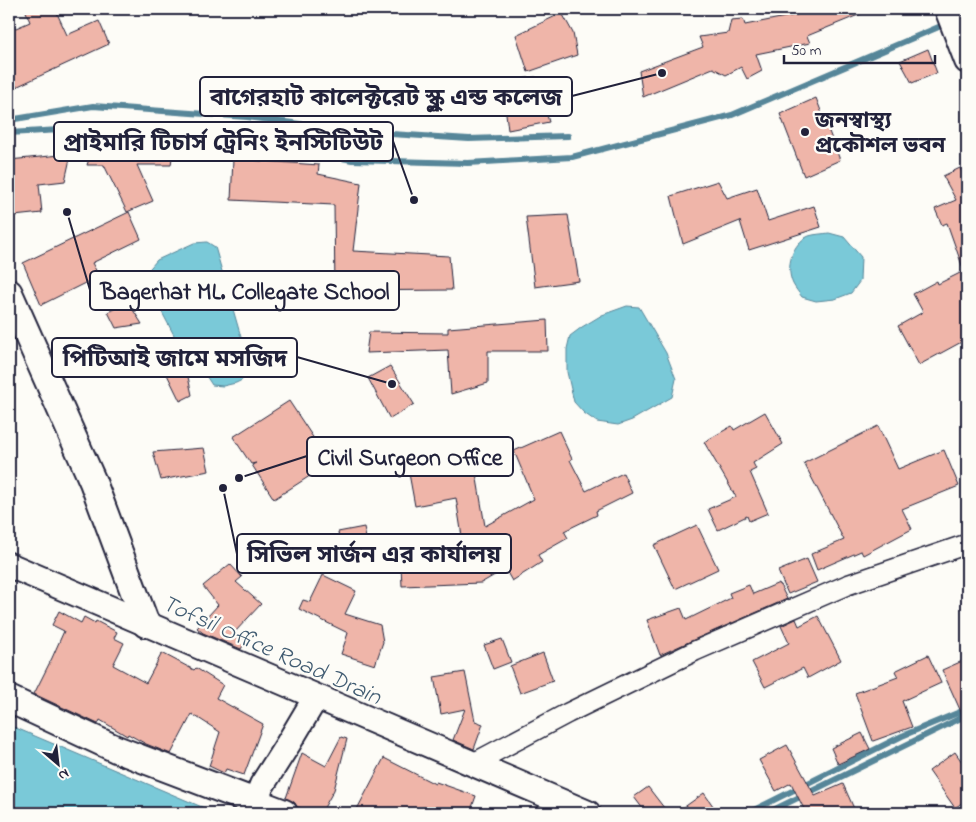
<svg xmlns="http://www.w3.org/2000/svg" width="976" height="822" viewBox="0 0 976 822" font-family="'Indie Flower','Noto Sans Bengali',sans-serif">
	<style>
		.water { fill: #7ac9d8; stroke: #578699 }
		.lines { fill: none; stroke-linecap: round; stroke-linejoin: round }
		.stream { stroke: #578699; stroke-width: 6 }
		.building { fill: #efb5a9; stroke: #22223b }
		.minor-casing { stroke: #22223b; stroke-width: 22 }
		.tertiary-casing { stroke: #22223b; stroke-width: 28 }
		.secondary-casing { stroke: #22223b; stroke-width: 30 }
		.minor { stroke: #fdfcf7; stroke-width: 19 }
		.tertiary { stroke: #fdfcf7; stroke-width: 24 }
		.secondary { stroke: #fdfcf7; stroke-width: 26 }
		.poi-dot { fill: #22223b; stroke: #fdfcf7; stroke-width: 2 }
		.labels { text-anchor: middle; stroke-width: 4.5; stroke-linejoin: round; paint-order: stroke }
		.poi-label { font-size: 22px; font-weight: bold; fill: #22223b; stroke: #fdfcf7; text-anchor: start }
		.water-label { font-size: 24px; font-style: italic; fill: #415c72; stroke: #fdfcf7 }
		.leader { fill: none; stroke: #22223b; stroke-width: 2 }
		.callout-dot { fill: #22223b; stroke: #fdfcf7; stroke-width: 2 }
		.callout { fill: #fdfcf7; stroke: #22223b; stroke-width: 2 }
		.callout-label { font-size: 24px; text-anchor: middle; font-weight: bold; fill: #22223b }
	</style>
	<rect width="100%" height="100%" fill="#fdfcf7"/>
	<filter id="ink" filterUnits="userSpaceOnUse"><feTurbulence type="fractalNoise" baseFrequency=".02" numOctaves="2"/><feDisplacementMap in="SourceGraphic" scale="10" xChannelSelector="R" yChannelSelector="G"/><feConvolveMatrix kernelMatrix="1 2 1 2 8 2 1 2 1" color-interpolation-filters="sRGB"/></filter>
	<g filter="url(#ink)">
		<path class="water" d="M829 233 844 237 861 257 860 281 851 293 835 299 816 301 802 297C799 293 795 288 793 284 785 267 792 243 809 236 815 234 823 234 829 233Z
			M207 242 215 247 243 344 245 373 242 380 236 383 223 386 212 385 184 342 175 337 144 278 145 274 157 260 194 243Z
			M627 306 639 307 666 353 676 379 672 397 632 420 618 425 597 422 584 413 574 402 567 372V349L570 336 582 327 602 315Z
			M9 725 216 813H9Z"/>
		<g class="lines">
			<path class="stream" d="M9 120 93 106 247 117 360 132 469 139 568 136
				M9 133 94 128 248 140 352 160 468 163 572 157 732 115 948 23
				M748 813 902 736 967 709
				M767 813 967 715"/>
		</g>
		<path class="building" d="M25 9H55L67 35 99 21 109 44 16 87 9 70V31L30 22Z
			M810 9H873L807 36 810 43 756 54 762 71 747 79 741 67 726 75 713 68 643 97 639 71 703 47 699 37 728 33 731 20 743 19 745 25 811 12Z
			M562 13 573 33 577 55 528 72 516 35Z
			M928 49 937 73 912 83 900 61Z
			M536 77 549 122 508 130 502 81Z
			M816 98 840 160 804 176 780 114Z
			M93 147 173 150 171 165H137L153 201 127 212 104 165H87Z
			M71 154 65 181 39 184 42 213 14 216 12 193 9 194V160Z
			M233 159 319 165 318 174 361 183 353 251 449 256 452 290 335 291 334 205 231 200Z
			M960 168 967 183V339L919 365 898 326 923 312 913 294 937 281 938 284 964 271 947 223 942 225 935 209 956 200 943 176Z
			M718 181 727 198 757 188 768 221 814 206 821 227 749 250 740 221 683 244 671 196Z
			M129 212 141 239 92 263 99 276 41 305 23 263Z
			M568 215 579 281 535 287 526 217Z
			M128 302 142 324 116 328 108 312Z
			M547 320 548 351H488V383L451 394 448 350 366 353 369 332 448 333V328Z
			M181 345 192 395 180 401 158 356Z
			M390 366 414 404 390 419 368 378Z
			M289 401 330 463 274 499 252 465 256 463 251 464 233 437Z
			M765 412 783 444 753 463 756 469 750 472 768 513 749 521 747 516 718 530 708 509 736 497 704 442 732 426 734 430Z
			M878 426 898 469 944 450 959 486 902 509 912 529 863 555 861 551 817 570 811 554 844 540 804 463Z
			M559 431 572 459 570 460 586 491 623 473 632 493 596 511 597 515 564 531 568 538 538 555 542 562 512 581 505 569 481 583 402 586 400 546 463 543 456 498 415 506 408 468 402 467 403 444 446 446 445 464 505 438 513 457 476 473 485 526 534 499 514 451Z
			M204 448 209 471 161 480 153 452Z
			M697 525 718 569 675 589 654 545Z
			M364 527 370 563 344 567 338 532Z
			M807 559 817 582 788 594 778 571Z
			M230 564 242 577 236 582 261 604 234 633 246 641 241 649 203 633 197 628 218 605 203 586Z
			M323 575 356 591 345 614 380 625 383 642 375 665 341 654 348 633 299 609 303 600 310 602Z
			M779 583 787 599 691 641 660 655 647 620 681 608 686 620 731 598 729 593 749 585 753 594Z
			M59 611 81 623 84 617 95 623 96 621 117 632 114 638 124 643 113 665 146 683 162 653 194 670 196 668 223 685 216 698 263 724 244 775 226 769 224 773 209 766 220 732 192 714 171 754 146 744 128 734 127 736 100 720 98 724 34 694 52 658 64 631 52 625Z
			M818 616 841 660 808 678 803 668 765 687 752 662 789 643 781 626 796 619 799 626Z
			M502 639 511 662 493 669 484 645Z
			M543 653 553 681 520 693 510 666Z
			M928 655 941 683 902 701 912 727 873 741 855 693 898 677 895 671Z
			M967 659V725L942 670Z
			M465 672 475 721 483 724 474 749 453 740 465 709 441 714 434 677Z
			M862 733 870 749 838 764 831 748Z
			M341 737 347 739 334 790 321 813H299L301 808 297 807 295 803 286 798 302 753 326 766Z
			M787 745 815 796 843 784 856 813H806L791 783 776 791 759 760Z
			M955 752 967 769V799L955 808 929 771Z
			M384 758 435 784 436 782 476 796 470 813H355Z
			M648 787 668 813H646L634 797Z
			M704 793 718 813H676Z"/>
		<g class="lines">
			<defs>
				<path id="minor" d="M472 764 568 713 695 651 847 585 967 544"/>
				<path id="tertiary" d="M947 9 967 61
					M9 565 588 813
					M255 802 262 785 288 744 316 697"/>
				<path id="secondary" d="M9 293 93 482 146 624
					M9 699 116 749 284 813"/>
			</defs>
			<use href="#minor" class="minor-casing"/>
			<use href="#tertiary" class="tertiary-casing"/>
			<use href="#secondary" class="secondary-casing"/>
			<use href="#minor" class="minor"/>
			<use href="#tertiary" class="tertiary"/>
			<use href="#secondary" class="secondary"/>
		</g>
	</g>
	<circle class="poi-dot" cx="805" cy="132" r="5"/>
	<g class="labels">
		<g class="poi-label">
			<text x="815" y="127">জনস্বাস্থ্য<tspan x="815" dy="25">প্রকৌশল ভবন</tspan></text>
		</g>
		<g class="water-label">
			<text transform="translate(272 649) rotate(24)" y="8">Tofsil Office Road Drain</text>
		</g>
	</g>
	<path class="leader" d="M662 73L572 96M414 200L393 141M67 212L90 290M392 384L297 357M239 478L307 456M223 488L237 554"/>
	<g class="callout-dot">
		<circle cx="662" cy="73" r="5"/>
		<circle cx="414" cy="200" r="5"/>
		<circle cx="67" cy="212" r="5"/>
		<circle cx="392" cy="384" r="5"/>
		<circle cx="239" cy="478" r="5"/>
		<circle cx="223" cy="488" r="5"/>
	</g>
	<g class="callout">
		<rect x="200" y="77" width="372" height="39" rx="5"/>
		<rect x="54" y="122" width="339" height="39" rx="5"/>
		<rect x="90" y="271" width="309" height="39" rx="5"/>
		<rect x="52" y="338" width="245" height="39" rx="5"/>
		<rect x="307" y="437" width="206" height="39" rx="5"/>
		<rect x="237" y="534" width="274" height="39" rx="5"/>
	</g>
	<g class="callout-label">
		<text x="386" y="105">বাগেরহাট কালেক্টরেট স্কুল এন্ড কলেজ</text>
		<text x="223" y="150">প্রাইমারি টিচার্স ট্রেনিং ইনস্টিটিউট</text>
		<text x="245" y="299">Bagerhat ML. Collegate School</text>
		<text x="175" y="366">পিটিআই জামে মসজিদ</text>
		<text x="410" y="465">Civil Surgeon Office</text>
		<text x="374" y="562">সিভিল সার্জন এর কার্যালয়</text>
	</g>
	<rect width="976" height="822" fill="none" stroke="#fdfcf7" stroke-width="30"/>
	<rect x="15" y="15" width="946" height="792" fill="none" stroke="#22223b" stroke-width="2" filter="url(#ink)"/>
	<g transform="translate(58 764) rotate(152)" stroke="#fdfcf7" stroke-width="4" paint-order="stroke">
	<path d="M0-4L9 19L0 12L-9 19Z" fill="#22223b"/>
	<text y="-8" font-size="14" font-weight="bold" text-anchor="middle" fill="#22223b">N</text>
	</g>
	<path d="M784 55v8h151v-8" fill="none" stroke="#22223b" stroke-width="2.5"/>
	<text x="791" y="55" font-size="15" fill="#22223b" stroke="#fdfcf7" stroke-width="4" paint-order="stroke">50 m</text>
</svg>
